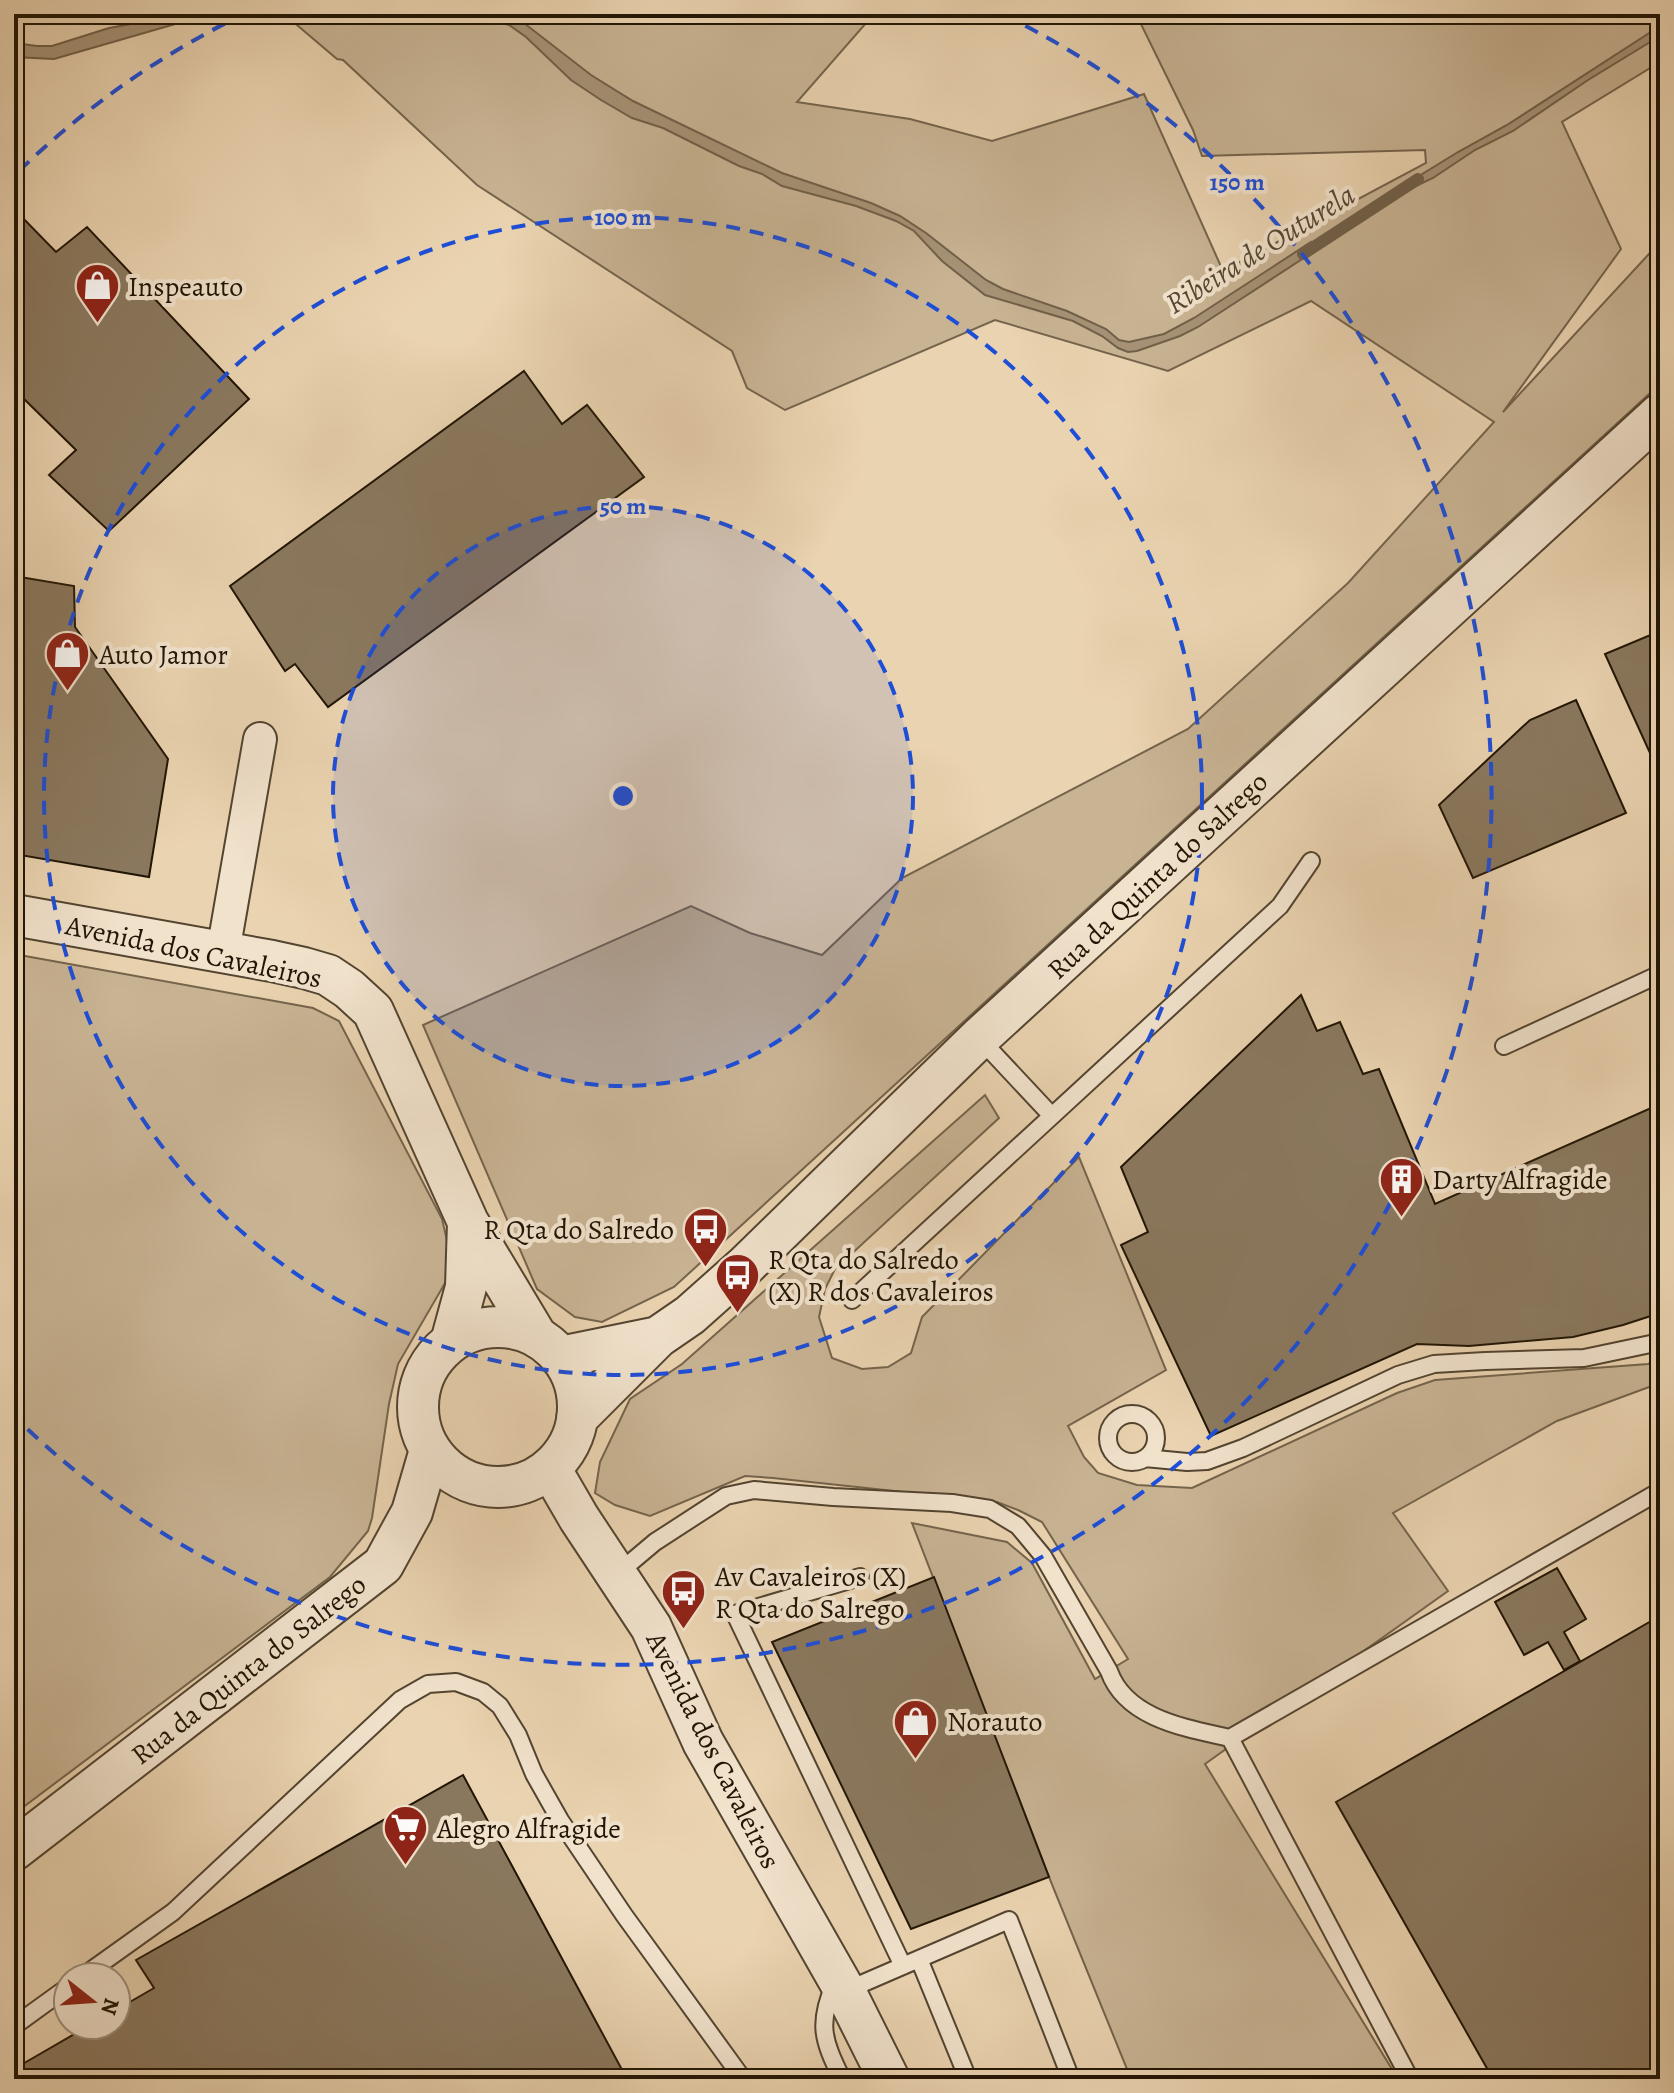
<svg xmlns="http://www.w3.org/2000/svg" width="1674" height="2093" viewBox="0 0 1674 2093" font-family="Alegreya,serif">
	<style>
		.green { fill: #c8b393; stroke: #74644c; stroke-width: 2 }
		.water { fill: #a69276; stroke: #716049; stroke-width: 2 }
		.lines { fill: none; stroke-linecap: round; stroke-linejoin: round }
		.stream { stroke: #716049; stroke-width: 12 }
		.building { fill: #8a785e; stroke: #211505; stroke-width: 2 }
		.service-casing { stroke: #534430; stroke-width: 20 }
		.minor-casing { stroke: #534430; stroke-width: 36 }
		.tertiary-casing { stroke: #534430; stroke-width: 44 }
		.path { stroke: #211505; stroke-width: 5; stroke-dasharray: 6 4; stroke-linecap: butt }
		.service { stroke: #f1e2cc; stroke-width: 16 }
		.minor { stroke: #f1e2cc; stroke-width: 32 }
		.tertiary { stroke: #f1e2cc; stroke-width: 40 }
		.ring { fill: none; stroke: #1d4ed8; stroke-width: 4; stroke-dasharray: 14 10 }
		.labels { text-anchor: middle; stroke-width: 8; stroke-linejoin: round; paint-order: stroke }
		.poi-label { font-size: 28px; fill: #211505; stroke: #f1e2cc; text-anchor: start }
		.street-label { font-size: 28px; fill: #211505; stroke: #f1e2cc }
		.water-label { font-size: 30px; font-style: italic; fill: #564732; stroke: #f1e2cc }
		.centre { fill: #1d4ed8; stroke: #f1e2cc; stroke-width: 4 }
		.ring-label { font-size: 24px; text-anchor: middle; font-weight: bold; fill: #1d4ed8; stroke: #f1e2cc; stroke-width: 8; stroke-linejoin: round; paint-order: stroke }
	</style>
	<rect width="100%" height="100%" fill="#ead3b0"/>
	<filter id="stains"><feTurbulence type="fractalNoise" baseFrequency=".0025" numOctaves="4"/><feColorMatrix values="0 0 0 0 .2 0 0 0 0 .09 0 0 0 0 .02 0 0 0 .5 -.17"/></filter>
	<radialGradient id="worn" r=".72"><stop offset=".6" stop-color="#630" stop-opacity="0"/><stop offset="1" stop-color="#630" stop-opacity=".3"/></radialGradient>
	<path class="green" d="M284 14H874L797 102 910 119 992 141 1144 94 1223 271 1426 163 1425 150 1202 156 1193 130 1136 14H1660V62L1562 122 1621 249 1503 412 1660 242V384L674 1287 602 1322 575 1317 537 1289 423 1025 691 906 750 933 822 955 902 878 1188 729 1348 583 1494 422 1311 301 1168 371 995 320 785 410 747 388 732 351 477 185 343 60 337 59Z
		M14 954 313 1008 339 1021 442 1219 450 1253 448 1278 398 1364 389 1404 372 1518 368 1531 330 1577 14 1814Z
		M985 1095 999 1118 835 1269 825 1289 819 1317 832 1358 862 1369 888 1367 911 1353 922 1317 1079 1157 1166 1370 1068 1426 1084 1457 1098 1473 1137 1485 1192 1488 1397 1393 1435 1380 1648 1364 1660 1359V1383L1557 1421 1393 1513 1448 1591 1205 1764 1398 2079H1131L1049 1877 912 1523 1007 1542 1032 1563 1095 1679 1128 1659 1042 1522 1018 1510 997 1502 773 1478 745 1476 650 1516 615 1505 595 1493 600 1462 630 1399 682 1364Z"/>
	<path class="water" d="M163 14H210L54 59 14 57V43L37 46H52L109 28 142 22Z
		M474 14H508L520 20 591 75 633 101 782 173 871 203 900 216 926 233 986 280 1003 289 1067 311 1106 329 1119 340 1129 342 1164 334 1194 318 1311 242 1316 250 1198 327 1180 336 1137 351 1128 352 1118 348 1102 336 1073 321 985 295 942 261 914 231 896 221 856 206 782 186 762 174 739 166 663 128 632 118 601 100 571 80 526 37 509 25Z
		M1660 26V36L1588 80 1513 131 1475 150 1433 178 1410 189 1406 184 1458 152 1507 125Z"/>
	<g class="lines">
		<path class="stream" d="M1303 254 1418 179"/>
	</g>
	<path class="building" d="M14 209 56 252 87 227 249 399 109 531 49 475 76 450 22 397 14 405Z
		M524 371 562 424 587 405 644 477 328 707 295 664 285 671 230 586Z
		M14 576 74 586 75 627 168 759 149 877 14 854Z
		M14 576 74 586 75 627 168 759 149 877 14 854Z
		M1660 631V775L1605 654Z
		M1576 700 1626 813 1473 878 1439 805 1530 720Z
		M1301 995 1317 1031 1340 1022 1363 1074 1379 1069 1435 1204 1660 1104V1313L1623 1325 1573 1337 1469 1346 1417 1344 1211 1436 1121 1245 1148 1232 1121 1167Z
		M1557 1568 1586 1619 1564 1632 1580 1661 1564 1670 1548 1642 1524 1655 1495 1602Z
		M934 1577 1049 1877 911 1929 772 1642Z
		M1660 1616V2079H1493L1336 1802Z
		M463 1775 627 2079H14V2069L90 2025H116V2010L154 1988 136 1960Z"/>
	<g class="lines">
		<defs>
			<path id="service" d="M979 1038 1052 1116
				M1504 1046 1660 974
				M852 1300 1280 906 1311 861
				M1108 1438a24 24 0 1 1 48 0a24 24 0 1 1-48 0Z
				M1145 1458 1187 1462 1207 1461 1243 1448 1398 1375 1434 1364 1485 1361 1584 1358 1660 1342
				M617 1574 655 1542 726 1496 754 1490 833 1497 952 1503 990 1509 1018 1526 1043 1556 1109 1671C1126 1719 1186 1728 1230 1738L1660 1491
				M860 1577 735 1614 903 1966
				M1230 1738 1410 2079
				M919 1959 968 2079
				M82 1977 173 1912 400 1700 428 1684 456 1682 483 1692 500 1706 518 1735 534 1774 560 1820 624 1915 743 2079
				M835 1983C817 2024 823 2040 842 2079
				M845 1991 1009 1920 1071 2079
				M14 2026 68 1987"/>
			<path id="minor" d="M223 952 260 739"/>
			<path id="tertiary" d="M14 915 272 961 304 968 328 975 349 989 373 1011 468 1222 537 1337
				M418 1407a80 80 0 1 1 160 0a80 80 0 1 1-160 0Z
				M451 1342 466 1287 468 1222
				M560 1357 658 1337
				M577 1418 658 1337 690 1315 745 1266 979 1038 1660 414
				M550 1468 579 1518 651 1627 703 1742 845 1991 889 2079
				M14 1850 383 1565 412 1512 430 1450"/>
		</defs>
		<use href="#service" class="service-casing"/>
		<use href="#minor" class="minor-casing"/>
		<use href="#tertiary" class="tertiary-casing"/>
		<path class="path" d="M778 14 796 18 798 14"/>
		<use href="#service" class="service"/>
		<use href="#minor" class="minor"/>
		<use href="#tertiary" class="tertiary"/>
	</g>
	<circle cx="623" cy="796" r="290" fill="#1d4ed8" fill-opacity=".12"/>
	<g class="ring">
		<circle cx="623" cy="796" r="290"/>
		<circle cx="623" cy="796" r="579"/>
		<path d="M19 171A869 869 0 0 1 242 15M1004 15A869 869 0 1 1 19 1421"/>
	</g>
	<defs>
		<symbol id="shop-pin" viewBox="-11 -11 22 30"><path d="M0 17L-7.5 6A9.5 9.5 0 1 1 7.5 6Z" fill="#8f2418" stroke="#f1e2cc"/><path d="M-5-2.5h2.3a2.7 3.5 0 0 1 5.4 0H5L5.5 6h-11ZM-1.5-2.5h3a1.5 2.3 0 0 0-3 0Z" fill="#fff"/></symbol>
		<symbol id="building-pin" viewBox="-11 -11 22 30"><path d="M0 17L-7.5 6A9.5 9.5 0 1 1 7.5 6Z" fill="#8f2418" stroke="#f1e2cc"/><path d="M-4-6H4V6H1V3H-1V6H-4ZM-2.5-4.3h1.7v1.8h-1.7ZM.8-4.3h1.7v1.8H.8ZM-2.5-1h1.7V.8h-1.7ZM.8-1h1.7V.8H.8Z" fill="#fff"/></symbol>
		<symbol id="bus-pin" viewBox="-11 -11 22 30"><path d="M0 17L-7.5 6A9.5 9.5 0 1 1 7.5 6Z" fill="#8f2418" stroke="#f1e2cc"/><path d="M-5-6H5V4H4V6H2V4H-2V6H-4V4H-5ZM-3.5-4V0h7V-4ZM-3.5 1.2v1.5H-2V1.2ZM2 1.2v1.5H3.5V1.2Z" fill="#fff"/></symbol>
		<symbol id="supermarket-pin" viewBox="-11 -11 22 30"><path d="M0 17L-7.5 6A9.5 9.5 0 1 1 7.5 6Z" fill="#8f2418" stroke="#f1e2cc"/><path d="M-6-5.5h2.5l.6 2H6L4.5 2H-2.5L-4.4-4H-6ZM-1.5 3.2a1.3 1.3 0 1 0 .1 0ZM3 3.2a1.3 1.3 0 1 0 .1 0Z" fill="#fff"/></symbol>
	</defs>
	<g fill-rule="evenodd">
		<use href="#shop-pin" x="72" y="260" width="51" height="69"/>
		<use href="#shop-pin" x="42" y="628" width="51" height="69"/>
		<use href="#building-pin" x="1376" y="1154" width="51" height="69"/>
		<use href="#bus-pin" x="680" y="1204" width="51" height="69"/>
		<use href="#bus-pin" x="712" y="1250" width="51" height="69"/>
		<use href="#bus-pin" x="658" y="1566" width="51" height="69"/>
		<use href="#shop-pin" x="890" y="1696" width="51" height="69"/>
		<use href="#supermarket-pin" x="380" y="1802" width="51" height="69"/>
	</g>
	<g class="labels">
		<g class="poi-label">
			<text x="128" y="296">Inspeauto</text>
			<text x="99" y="664">Auto Jamor</text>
			<text x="1432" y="1189">Darty Alfragide</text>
			<text x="674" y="1239" text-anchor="end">R Qta do Salredo</text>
			<text x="768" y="1269">R Qta do Salredo<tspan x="768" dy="32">(X) R dos Cavaleiros</tspan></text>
			<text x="715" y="1586">Av Cavaleiros (X)<tspan x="715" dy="32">R Qta do Salrego</tspan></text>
			<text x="947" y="1731">Norauto</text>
			<text x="437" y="1838">Alegro Alfragide</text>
		</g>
		<g class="street-label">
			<text transform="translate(1157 875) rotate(-43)" y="10">Rua da Quinta do Salrego</text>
			<text transform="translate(194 951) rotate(12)" y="10">Avenida dos Cavaleiros</text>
			<text transform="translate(248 1669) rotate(-38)" y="10">Rua da Quinta do Salrego</text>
			<text transform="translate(714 1750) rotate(63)" y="10">Avenida dos Cavaleiros</text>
		</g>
		<g class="water-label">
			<text transform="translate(1260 249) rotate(-32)" y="10">Ribeira de Outurela</text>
		</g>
	</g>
	<circle cx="623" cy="796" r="12" class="centre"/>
	<g class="ring-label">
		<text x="1237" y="190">150 m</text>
		<text x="623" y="225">100 m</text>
		<text x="623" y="514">50 m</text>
	</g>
	<rect width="1674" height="2093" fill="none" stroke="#ead3b0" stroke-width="48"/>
	<rect x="16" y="16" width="1642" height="2061" fill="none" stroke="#211505" stroke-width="4"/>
	<rect x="24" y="24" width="1626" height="2045" fill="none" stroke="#211505" stroke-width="2"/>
	<g transform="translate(92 2001) rotate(107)"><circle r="38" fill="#f1e2cc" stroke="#9e907c" stroke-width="2"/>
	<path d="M0-6L14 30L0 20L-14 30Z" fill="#8f2418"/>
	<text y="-12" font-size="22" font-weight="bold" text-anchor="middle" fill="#211505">N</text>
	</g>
	<rect width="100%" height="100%" filter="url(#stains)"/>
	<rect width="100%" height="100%" fill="url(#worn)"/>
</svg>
